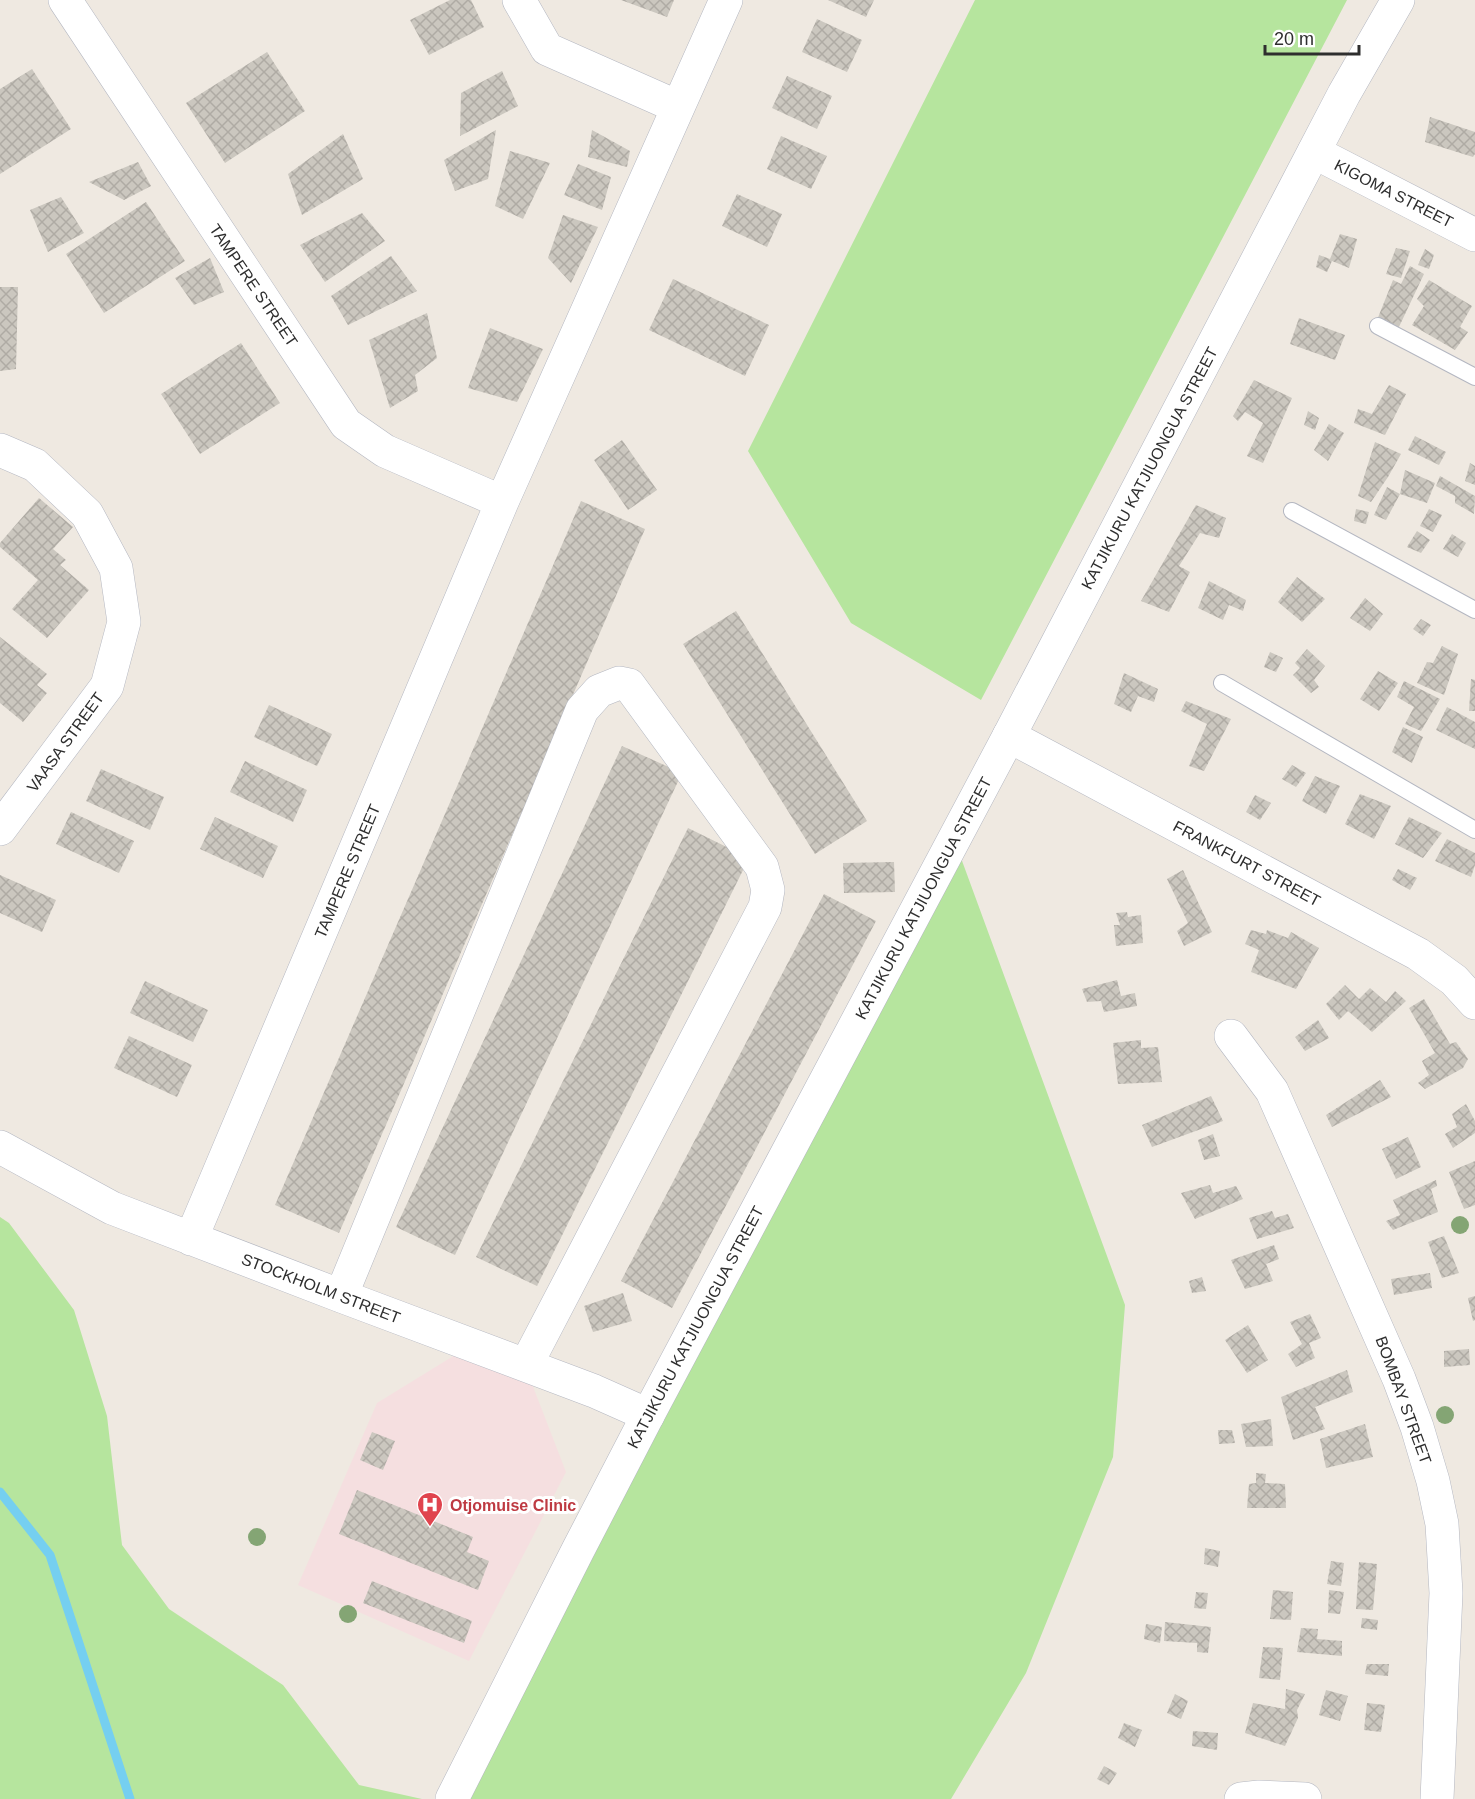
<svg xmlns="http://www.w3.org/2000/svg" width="1475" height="1799" viewBox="0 0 1475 1799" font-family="Helvetica,sans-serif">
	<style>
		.medical { fill: #f5dfe0 }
		.grass { fill: #b6e59e }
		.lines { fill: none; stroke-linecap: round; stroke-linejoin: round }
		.stream { stroke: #75cff0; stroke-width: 9 }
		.building { fill: url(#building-cross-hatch) }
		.service-casing { stroke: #b4b7c1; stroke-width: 18 }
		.minor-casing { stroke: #b4b7c1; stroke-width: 34 }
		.tertiary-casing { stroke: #b4b7c1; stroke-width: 34 }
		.service { stroke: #fff; stroke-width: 16 }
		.minor { stroke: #fff; stroke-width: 33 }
		.tertiary { stroke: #fff; stroke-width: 33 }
		.tree { fill: #84a574 }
		.labels { text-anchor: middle; stroke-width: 6; stroke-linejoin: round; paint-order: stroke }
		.street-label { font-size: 16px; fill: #2e2e2e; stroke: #fff }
		.health-label { font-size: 16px; font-weight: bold; fill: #be3a42; stroke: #fff; text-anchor: start }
	</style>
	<defs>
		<pattern id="building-cross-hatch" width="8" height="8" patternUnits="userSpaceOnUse" patternTransform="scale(1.5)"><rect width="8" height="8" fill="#cbc7bf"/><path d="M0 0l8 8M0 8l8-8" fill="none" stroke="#afaba4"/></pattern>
	</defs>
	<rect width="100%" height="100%" fill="#efe9e1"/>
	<path class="medical" d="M455 1355 532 1384 566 1472 469 1661 298 1585 377 1403Z"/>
	<path class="grass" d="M975 0H1347L981 700 851 623 748 451Z
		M954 839 1125 1305 1113 1457 1026 1673 951 1799H452Z
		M0 1217 9 1223 74 1310 107 1416 122 1545 169 1609 283 1685 359 1785 422 1799H0Z"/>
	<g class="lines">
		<path class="stream" d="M0 1492 50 1555 130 1799"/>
	</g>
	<path class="building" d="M450 0H471L484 27 429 55 410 20Z
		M621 0H674L667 17Z
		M828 0H874L866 17Z
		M817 19 862 40 847 72 802 52Z
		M267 52 305 111 225 163 186 103Z
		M32 69 71 129 0 174V89Z
		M502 71 518 106 460 136 461 93Z
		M787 76 832 96 817 129 772 108Z
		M1430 117 1475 132V154L1473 157 1425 142Z
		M496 130 488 179 455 191 444 160Z
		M592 130 630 151 627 167 588 157Z
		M343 134 363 179 302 215 288 174Z
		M781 136 827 156 811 189 767 169Z
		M510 151 550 163 523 219 495 206Z
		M138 162 151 186 124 200 89 182Z
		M578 164 611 177 602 210 564 195Z
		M737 194 782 214 767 247 722 226Z
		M61 197 84 233 48 252 30 210Z
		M146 202 185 261 104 313 66 254Z
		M362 213 385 241 325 282 300 245Z
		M563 215 598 227 571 283 548 258Z
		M1340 234 1357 239 1349 268 1332 261 1327 272 1316 267 1319 255 1330 259Z
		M1396 248 1410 251 1401 278 1386 274Z
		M1425 249 1434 255 1429 269 1418 265Z
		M391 256 417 291 348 325 331 296Z
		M210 258 224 292 194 305 175 278Z
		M1410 266 1424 274 1398 329 1377 320 1393 280 1401 284Z
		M673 279 769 325 745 376 649 330Z
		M1429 280 1472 306 1460 327 1468 332 1455 350 1412 325 1424 306 1417 299Z
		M0 287H18L16 369 0 371Z
		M427 313 437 358 415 375 418 391 390 408 369 340Z
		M1299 318 1345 335 1335 360 1290 344Z
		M490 328 543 349 517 402 468 388Z
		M241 343 280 403 200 454 161 394Z
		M1254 380 1292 398 1263 463 1247 456 1263 423 1245 412 1238 421 1233 416Z
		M1389 385 1406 394 1385 435 1354 423 1358 409 1372 414Z
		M1308 411 1319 418 1315 430 1304 425Z
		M1329 424 1344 433 1328 461 1314 450Z
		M1415 436 1446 452 1439 465 1408 450Z
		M622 440 657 490 628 510 594 460Z
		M1375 442 1401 454 1388 477 1371 502 1358 496Z
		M1470 463 1475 466V485L1465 481Z
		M1405 470 1435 483 1427 503 1400 494 1386 520 1374 515 1387 487 1400 494Z
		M1440 476 1475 496 1474 514 1455 503V496L1436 486Z
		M39 498 73 527 53 549 66 560 60 565 89 590 47 638 12 609 38 580 0 547V543Z
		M581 501 645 529 339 1233 275 1205Z
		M1196 505 1226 518 1219 538 1200 533 1179 566 1190 572 1169 612 1141 601Z
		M1356 509 1369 512 1366 524 1354 521Z
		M1429 509 1442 515 1433 532 1420 526Z
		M1417 531 1430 540 1421 553 1407 547Z
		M1452 534 1466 543 1458 557 1443 549Z
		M1297 577 1325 599 1302 622 1278 602Z
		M1209 581 1246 600 1243 611 1229 605 1223 620 1198 608Z
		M1365 598 1383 614 1370 631 1350 618Z
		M736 611 867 821 815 854 683 644Z
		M1421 619 1431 625 1423 636 1413 629Z
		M0 637 47 674 37 685 47 693 23 722 0 703Z
		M1442 646 1458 654 1444 695 1417 683 1427 662 1433 663Z
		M1307 649 1325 666 1314 680 1319 687 1311 693 1293 675 1300 668 1295 663Z
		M1270 652 1283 658 1276 672 1264 667Z
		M1378 671 1398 683 1379 711 1360 699Z
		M1124 673 1158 689 1154 702 1138 696 1131 712 1114 704Z
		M1471 679 1475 680V711H1469Z
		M1404 681 1440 699 1421 731 1405 724 1414 707 1397 697Z
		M1186 701 1231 719 1204 771 1189 766 1207 724 1181 711Z
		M269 705 332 734 317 766 254 737Z
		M1447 707 1475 722V749L1436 730Z
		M1403 727 1423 737 1412 763 1392 752Z
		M622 746 682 773 455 1255 396 1227Z
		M245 761 307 790 293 822 230 792Z
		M1292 765 1306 773 1296 787 1282 779Z
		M101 769 164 797 150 830 86 801Z
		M1315 776 1340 786 1326 814 1302 801Z
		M1360 794 1391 806 1374 839 1345 824Z
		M1255 795 1271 803 1260 820 1246 812Z
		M71 812 134 841 119 873 56 844Z
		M215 817 278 846 263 878 200 849Z
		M1409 817 1442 833 1423 858 1395 844Z
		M688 828 749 858 537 1286 476 1257Z
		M1447 839 1475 853V865L1471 877 1435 861Z
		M894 862 895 892 844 893 843 863Z
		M1398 869 1417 878 1410 890 1392 880Z
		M1183 870 1212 932 1184 946 1177 931 1188 923 1167 879Z
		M0 875 56 900 42 932 0 913Z
		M824 894 876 921 672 1308 621 1281Z
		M1127 912 1128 917 1141 915 1143 943 1116 946 1114 925H1120L1116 913Z
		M1251 930 1266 934 1267 930 1288 938 1291 932 1319 948 1296 989 1251 972 1259 950 1245 944Z
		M1117 980 1121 996 1135 993 1137 1006 1104 1012 1101 1001 1087 1002 1082 989Z
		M145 981 208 1010 193 1042 130 1013Z
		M1345 985 1359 999 1370 988 1386 1002 1395 991 1406 1001 1372 1032 1348 1011 1339 1020 1326 1004Z
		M1424 999 1450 1044 1456 1042 1468 1059 1463 1068 1425 1089 1418 1083 1429 1075 1422 1061 1435 1053 1409 1008Z
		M1318 1020 1329 1038 1305 1051 1295 1037Z
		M129 1036 192 1065 177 1097 114 1068Z
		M1141 1040V1048L1158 1047 1162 1082 1118 1084 1113 1043Z
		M1380 1080 1391 1097 1332 1127 1326 1115Z
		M1211 1096 1223 1121 1152 1147 1142 1125Z
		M1466 1104 1475 1121V1133L1453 1148 1445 1134 1457 1127 1452 1114Z
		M1213 1134 1220 1156 1204 1160 1198 1140Z
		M1408 1137 1421 1167 1396 1179 1382 1149Z
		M1475 1161V1205L1464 1209 1449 1172Z
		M1436 1180 1437 1186 1431 1189 1438 1212 1393 1230 1386 1221 1400 1215 1393 1200Z
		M1210 1185 1213 1193 1236 1186 1243 1199 1195 1219 1181 1193Z
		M1272 1211 1275 1218 1288 1214 1294 1228 1257 1239 1249 1218Z
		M1444 1236 1459 1273 1442 1278 1428 1242Z
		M1274 1245 1279 1259 1266 1264 1273 1281 1245 1289 1231 1260Z
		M1430 1273 1432 1288 1394 1295 1391 1279Z
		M1202 1277 1206 1291 1192 1293 1189 1281Z
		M623 1293 632 1321 593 1332 584 1306Z
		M1475 1296V1320L1473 1321 1468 1298Z
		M1310 1314 1321 1338 1309 1343 1315 1358 1296 1367 1288 1354 1302 1344 1290 1322Z
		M1248 1325 1268 1360 1247 1373 1225 1340Z
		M1469 1349 1470 1365 1444 1367V1351Z
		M1347 1370 1353 1392 1315 1407 1325 1429 1293 1440 1281 1397Z
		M1271 1419 1273 1446 1246 1447 1241 1424Z
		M1365 1424 1373 1457 1326 1468 1320 1439Z
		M1218 1430H1232L1235 1443 1219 1444Z
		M372 1432 395 1441 383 1470 360 1460Z
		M1256 1473 1266 1474 1265 1483 1285 1484 1286 1508H1247L1249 1484 1256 1483Z
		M357 1490 473 1537 467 1552 489 1561 478 1590 339 1534Z
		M1205 1548 1220 1551 1218 1567 1204 1564Z
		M1331 1561 1344 1563 1341 1586 1327 1584Z
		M1359 1562 1377 1564 1373 1610 1356 1609Z
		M372 1581 472 1621 464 1643 363 1603Z
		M1273 1590 1293 1592 1291 1620 1270 1619Z
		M1329 1590 1344 1592 1340 1614 1328 1613Z
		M1196 1592 1208 1593 1206 1609 1194 1608Z
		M1362 1618 1378 1620 1377 1630 1361 1628Z
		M1165 1622 1211 1627 1208 1653 1197 1652V1643L1164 1641Z
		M1146 1624 1162 1627 1160 1643 1144 1639Z
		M1301 1628 1318 1629 1317 1639 1342 1641V1656L1297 1652Z
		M1263 1647 1283 1648 1280 1680 1259 1678Z
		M1367 1664H1389L1388 1676 1365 1674Z
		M1286 1689 1305 1694 1297 1710 1298 1718 1285 1746 1245 1733 1253 1703 1285 1709Z
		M1326 1690 1348 1696 1340 1721 1319 1715Z
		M1175 1694 1188 1701 1181 1719 1167 1713Z
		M1367 1703 1385 1705 1381 1732 1364 1730Z
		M1124 1723 1142 1730 1135 1747 1118 1738Z
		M1193 1731 1218 1733 1217 1750 1192 1746Z
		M1104 1766 1117 1773 1109 1785 1097 1779Z"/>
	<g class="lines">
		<defs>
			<path id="service" d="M1378 326 1475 377
				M1292 511 1475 610
				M1222 683 1475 830"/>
			<path id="minor" d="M65 0 346 424 385 451 502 502
				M519 0 547 49 678 107
				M1314 152 1475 235
				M0 450 35 465 87 514 116 568 124 622 107 686 0 829
				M1009 736 1418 954 1454 980 1475 1003
				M1231 1036 1272 1091 1399 1379 1417 1427 1433 1481 1442 1524 1446 1593 1437 1799
				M0 1147 112 1208 341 1296 594 1391 648 1415
				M191 1239 502 502 726 0
				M341 1296 582 710 599 691 619 683 629 685 762 867 768 890 765 907 526 1365
				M1241 1799 1259 1797 1305 1799"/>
			<path id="tertiary" d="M452 1799 578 1550 648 1415 1009 736 1344 94 1398 0"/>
		</defs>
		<use href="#service" class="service-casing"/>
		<use href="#minor" class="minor-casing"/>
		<use href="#tertiary" class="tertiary-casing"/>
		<use href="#service" class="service"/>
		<use href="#minor" class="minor"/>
		<use href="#tertiary" class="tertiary"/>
	</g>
	<g class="tree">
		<circle cx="1460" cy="1225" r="9"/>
		<circle cx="1445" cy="1415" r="9"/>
		<circle cx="257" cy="1537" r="9"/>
		<circle cx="348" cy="1614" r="9"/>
	</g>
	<defs>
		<symbol id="hospital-pin" viewBox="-11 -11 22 30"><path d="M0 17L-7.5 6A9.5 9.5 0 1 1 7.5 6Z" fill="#e0444e" stroke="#fff"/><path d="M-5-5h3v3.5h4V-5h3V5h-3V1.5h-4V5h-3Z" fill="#fff"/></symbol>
	</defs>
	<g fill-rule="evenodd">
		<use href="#hospital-pin" x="415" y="1490" width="30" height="40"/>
	</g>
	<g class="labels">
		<g class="street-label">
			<text transform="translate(1394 193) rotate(27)" y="6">KIGOMA STREET</text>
			<text transform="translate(254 285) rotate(56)" y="6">TAMPERE STREET</text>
			<text transform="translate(1149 468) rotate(-62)" y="6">KATJIKURU KATJIUONGUA STREET</text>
			<text transform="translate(65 742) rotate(-54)" y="6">VAASA STREET</text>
			<text transform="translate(1247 863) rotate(28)" y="6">FRANKFURT STREET</text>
			<text transform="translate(347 871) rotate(-67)" y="6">TAMPERE STREET</text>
			<text transform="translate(923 898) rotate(-62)" y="6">KATJIKURU KATJIUONGUA STREET</text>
			<text transform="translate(321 1288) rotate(21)" y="6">STOCKHOLM STREET</text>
			<text transform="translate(695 1327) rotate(-62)" y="6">KATJIKURU KATJIUONGUA STREET</text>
			<text transform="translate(1404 1400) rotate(70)" y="6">BOMBAY STREET</text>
		</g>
		<g class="health-label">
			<text x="450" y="1511">Otjomuise Clinic</text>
		</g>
	</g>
	<path d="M1265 45v9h94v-9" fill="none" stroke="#2e2e2e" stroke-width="3"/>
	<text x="1274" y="45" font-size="18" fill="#2e2e2e" stroke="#ffffff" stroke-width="4.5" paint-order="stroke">20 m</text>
</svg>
